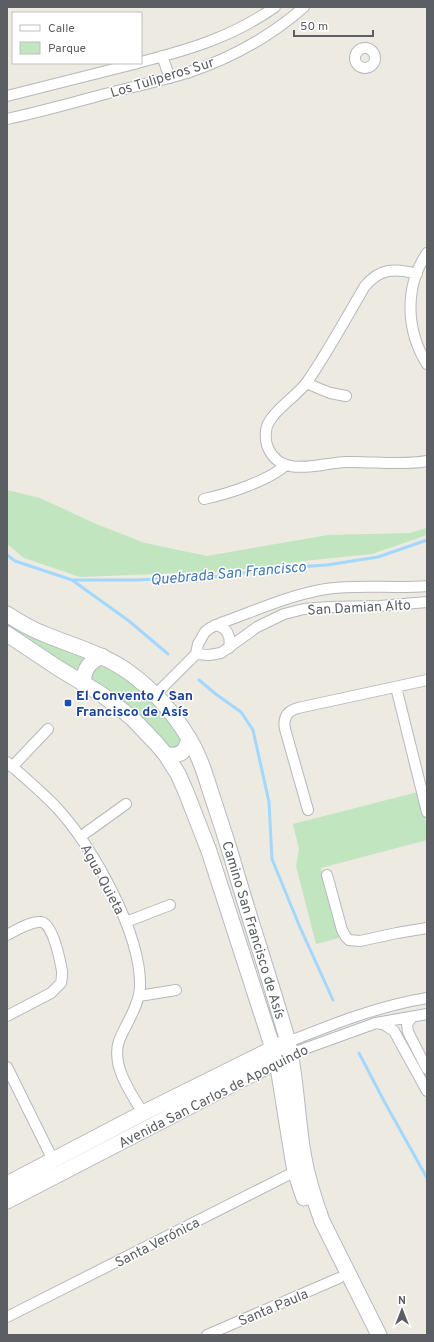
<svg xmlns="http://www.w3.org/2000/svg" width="434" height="1342" viewBox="0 0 434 1342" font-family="Overpass,sans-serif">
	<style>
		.green { fill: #c0e5bf }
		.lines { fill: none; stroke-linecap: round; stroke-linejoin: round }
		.stream { stroke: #a2d8fd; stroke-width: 3 }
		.street-casing { stroke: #b5b8bc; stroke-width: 12 }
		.secondary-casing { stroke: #b6b9be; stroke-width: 17 }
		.street { stroke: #fff; stroke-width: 10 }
		.secondary { stroke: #fff; stroke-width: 15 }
		.transit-dot { fill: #1a4fb4; stroke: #fff; stroke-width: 1.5 }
		.labels { text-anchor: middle; stroke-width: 3; stroke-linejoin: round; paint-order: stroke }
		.street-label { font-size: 14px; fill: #5b5e63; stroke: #fff }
		.transit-label { font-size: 14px; font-weight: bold; fill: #164399; stroke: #fff; text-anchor: start }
		.water-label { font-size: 15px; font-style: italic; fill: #4078af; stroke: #fff }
	</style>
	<rect width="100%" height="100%" fill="#edeae2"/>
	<path class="green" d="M7 490 40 498 96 524 145 543 207 556 328 535 410 533 427 528V535L372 554 303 561 230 571 80 577 24 558 7 544Z
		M7 621 87 655 80 674 7 627Z
		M103 664 120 672 166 714 185 745 168 750 93 683 91 677 95 666Z
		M418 792 427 827V840L321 868 339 938 316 944 296 866 299 849 293 824Z"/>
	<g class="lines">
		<path class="stream" d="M7 555 15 561 72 580H136L222 576 280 568 327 565 378 557 427 540
			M72 580 129 621 168 654
			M199 680 217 695 241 712 253 730 269 802 272 859 299 925 333 1000
			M359 1053 384 1101 427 1178"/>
		<defs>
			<path id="street" d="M355 58a10 10 0 1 1 20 0a10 10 0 1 1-20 0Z
				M162 56 170 78
				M141 62C191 49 232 37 275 7
				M7 96 138 63
				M7 119C40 112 72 103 105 94 132 87 160 81 187 73 229 59 271 36 304 7
				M427 253C404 287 406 331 427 364
				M417 274C395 268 380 268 365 286 346 318 328 352 307 382 296 397 277 407 269 422 265 428 265 438 267 445 279 480 320 463 345 462 373 461 400 466 427 461
				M306 383 330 393 346 396
				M204 499C228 494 268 481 286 465
				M215 625C228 627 231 637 229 648
				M196 654 209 655 221 653 257 627 284 614 304 609 329 607 380 606 427 602
				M396 687 427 812
				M155 695 196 654 198 644 205 632 210 628 221 623C255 611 289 595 326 589 359 584 393 589 427 586
				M7 762C24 777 42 792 58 809 93 848 142 934 140 988 139 1001 133 1012 127 1024 124 1030 121 1035 119 1041 111 1065 130 1092 143 1113
				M12 767 48 729
				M308 810 285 729C283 718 287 711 298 708L427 680
				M80 837 126 804
				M327 875 342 930 346 937 349 940 360 941 397 933 427 928
				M126 922 170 905
				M7 935C17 930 30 921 41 922 53 923 60 960 62 971 62 975 62 979 61 983L51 993 7 1016
				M139 996 176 990
				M412 1017 407 1024 408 1032 427 1069
				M377 1023 385 1025 394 1031 427 1091
				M288 1042C333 1024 378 1006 427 998
				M290 1054 376 1023 427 1014
				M7 1067 53 1160
				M7 1317 300 1169
				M207 1335 339 1278"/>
			<path id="secondary" d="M7 614C19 622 31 629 44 634 73 646 104 654 130 673 153 690 173 712 188 737 199 754 205 774 211 793 219 817 227 841 234 865 251 924 271 982 288 1042 296 1078 297 1116 303 1153 307 1177 314 1199 322 1221L379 1335
				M7 634 58 668 101 694 117 706 133 719 156 743 166 755 178 774 186 792 209 851 277 1061 292 1154 295 1171 304 1198
				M83 683C84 669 89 662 102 656
				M166 755C181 756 186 752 189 738
				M7 1184 143 1113 282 1044
				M7 1201 285 1057"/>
		</defs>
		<use href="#street" class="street-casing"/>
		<use href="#secondary" class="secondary-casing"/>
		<use href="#street" class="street"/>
		<use href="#secondary" class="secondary"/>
	</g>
	<rect class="transit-dot" x="64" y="699" width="8" height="8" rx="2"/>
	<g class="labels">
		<g class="street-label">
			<text transform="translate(162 77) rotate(-17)" y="5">Los Tuliperos Sur</text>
			<text transform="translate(359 607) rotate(-3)" y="5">San Damian Alto</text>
			<text transform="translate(103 879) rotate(62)" y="5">Agua Quieta</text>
			<text transform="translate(254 930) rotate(73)" y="5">Camino San Francisco de Asís</text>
			<text transform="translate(213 1096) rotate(-27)" y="5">Avenida San Carlos de Apoquindo</text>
			<text transform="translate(157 1242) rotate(-27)" y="5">Santa Verónica</text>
			<text transform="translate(273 1307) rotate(-23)" y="5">Santa Paula</text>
		</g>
		<g class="transit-label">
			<text x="76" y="700">El Convento / San<tspan x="76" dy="16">Francisco de Asís</tspan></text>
		</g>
		<g class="water-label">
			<text transform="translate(228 573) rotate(-5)" y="5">Quebrada San Francisco</text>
		</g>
	</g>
	<rect width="434" height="1342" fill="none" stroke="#5b5e63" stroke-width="16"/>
	<rect x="12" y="12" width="130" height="52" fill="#ffffff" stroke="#bdbfc1"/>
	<rect x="20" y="25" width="20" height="6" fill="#ffffff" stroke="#bdbfc1"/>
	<text x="48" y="32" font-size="12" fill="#5b5e63">Calle</text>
	<rect x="20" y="42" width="20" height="12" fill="#c0e5bf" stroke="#bdbfc1"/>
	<text x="48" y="52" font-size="12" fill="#5b5e63">Parque</text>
	<g transform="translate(402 1310)" stroke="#ffffff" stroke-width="3" paint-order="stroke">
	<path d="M0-3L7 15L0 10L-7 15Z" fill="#5b5e63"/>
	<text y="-6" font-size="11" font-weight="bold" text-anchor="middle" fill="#5b5e63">N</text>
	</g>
	<path d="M294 30v6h79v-6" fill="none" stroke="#5b5e63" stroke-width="2"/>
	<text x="300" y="30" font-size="12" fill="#5b5e63" stroke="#ffffff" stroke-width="3" paint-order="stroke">50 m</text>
</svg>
